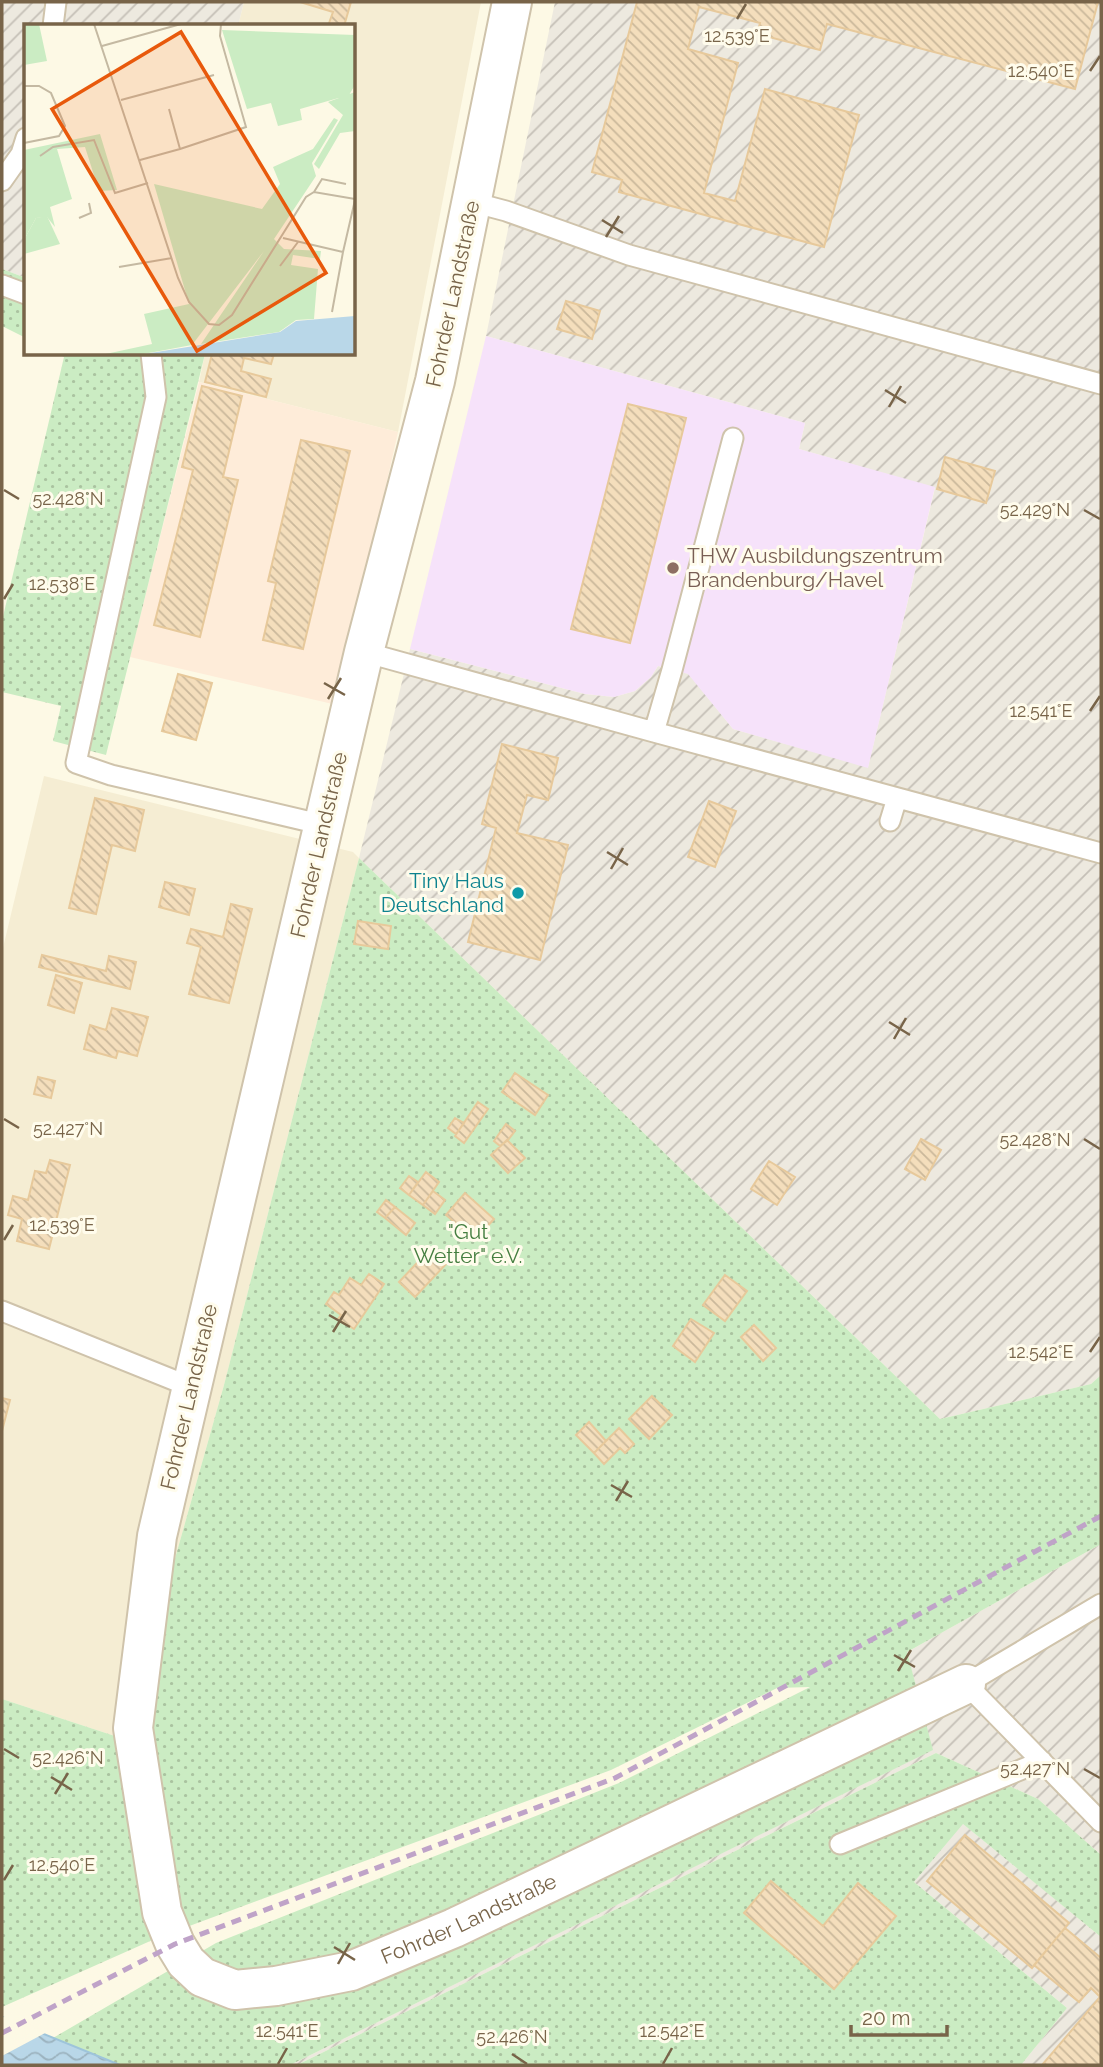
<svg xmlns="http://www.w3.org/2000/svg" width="1103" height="2067" viewBox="0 0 1103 2067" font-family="Raleway,sans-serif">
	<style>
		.residential { fill: #f5edd3 }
		.commercial { fill: #feecd9 }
		.industrial { fill: url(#industrial-furrows) }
		.education { fill: #f6e2fa }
		.green { fill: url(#green-dots) }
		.water { fill: url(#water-waves); stroke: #9ec4da; stroke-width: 2 }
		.pier { fill: #fdf9e5 }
		.building { fill: url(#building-back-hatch); stroke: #e7c99b; stroke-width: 2 }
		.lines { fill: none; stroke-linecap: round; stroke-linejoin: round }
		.lane-casing { stroke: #cfc3ab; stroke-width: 23 }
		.street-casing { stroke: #cfc3ab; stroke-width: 42 }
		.lane { stroke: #fff; stroke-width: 19 }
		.street { stroke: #fff; stroke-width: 38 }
		.rail { stroke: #bfa3c8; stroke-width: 5; stroke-dasharray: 10 7; stroke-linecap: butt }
		.ticks { fill: none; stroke: #786449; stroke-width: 2.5 }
		.education-dot { fill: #8d6e63; stroke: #fffcec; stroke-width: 2.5 }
		.culture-dot { fill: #0f9aa8; stroke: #fffcec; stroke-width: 2.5 }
		.labels { text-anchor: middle; stroke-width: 6; stroke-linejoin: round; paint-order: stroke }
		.street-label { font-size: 21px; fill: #786449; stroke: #fffcec }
		.education-label { font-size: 21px; fill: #785e54; stroke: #fffcec; text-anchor: start }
		.culture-label { font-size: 21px; fill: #0d838f; stroke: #fffcec; text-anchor: end }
		.park-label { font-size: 21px; fill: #457e40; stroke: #fffcec }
		.inset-road { fill: none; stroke: #c4b9a2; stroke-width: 2 }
		.view { fill: #e8590c; fill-opacity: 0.15; stroke: #e8590c; stroke-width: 3.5 }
		.inset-edge { fill: none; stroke: #786449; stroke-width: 3.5 }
		.ticks-label { font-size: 18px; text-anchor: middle; fill: #786449; stroke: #fffcec; stroke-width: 6; stroke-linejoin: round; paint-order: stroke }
	</style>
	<defs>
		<pattern id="industrial-furrows" width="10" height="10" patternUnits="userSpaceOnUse" patternTransform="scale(1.75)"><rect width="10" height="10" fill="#ede9df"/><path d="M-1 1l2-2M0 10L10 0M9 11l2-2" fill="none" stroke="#c5c0b7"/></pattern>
		<pattern id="green-dots" width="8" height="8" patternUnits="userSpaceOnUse" patternTransform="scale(1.75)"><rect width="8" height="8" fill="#cbecc3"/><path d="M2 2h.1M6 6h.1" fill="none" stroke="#aac3a0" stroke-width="1.8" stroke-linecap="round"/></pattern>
		<pattern id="water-waves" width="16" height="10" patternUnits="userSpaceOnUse" patternTransform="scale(1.75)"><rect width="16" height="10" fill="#b9d7e8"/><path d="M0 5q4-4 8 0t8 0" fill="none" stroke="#9bb2be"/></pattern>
		<pattern id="building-back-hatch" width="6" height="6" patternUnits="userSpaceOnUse" patternTransform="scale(1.75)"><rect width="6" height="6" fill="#f4debc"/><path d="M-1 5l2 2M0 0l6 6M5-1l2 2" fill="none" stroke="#cab89b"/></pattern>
	</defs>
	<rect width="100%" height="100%" fill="#fdf9e5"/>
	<path class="residential" d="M244 2H481L398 432 199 382 205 354H354V26H238Z
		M44 776 353 852 359 858 224 1385 124 1739 2 1699V952Z"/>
	<path class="commercial" d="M199 382 398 432 337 705 130 657Z"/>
	<path class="industrial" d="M2 2H244L238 26H26V278L2 269Z
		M555 2H1101V1375L1091 1384 940 1419 359 858 410 649 585 694 614 697 635 691 651 677 658 666 689 674 733 729 868 767 935 488 799 449 805 423 486 336Z
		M1101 1544V1855L1038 1799 936 1753 297 2065H290L932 1750 907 1652Z
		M962 1823 1101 1937V2065H1021L1067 2008 914 1882Z"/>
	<path class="education" d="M486 336 805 423 799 449 935 487 868 768 733 729 688 674 658 666 651 677 635 691 614 697 585 694 410 649Z"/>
	<path class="green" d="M2 269 26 278V338L2 326Z
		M58 354H205L106 755 53 741 61 706 2 692V621L64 357Z
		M359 858 940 1419 1091 1384 1101 1375V1544L907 1652 933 1750 290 2065H120L53 2038 216 1943 619 1783 810 1687 777 1688 611 1770 157 1938 2 2007V1699L124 1739 224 1385Z
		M936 1753 1038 1799 1101 1855V1937L963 1824 914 1882 1067 2008 1021 2065H297Z"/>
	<path class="water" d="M2 2017 120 2065H2Z"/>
	<path class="pier" d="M7 2015 20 2021 47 2032 2 2056V2018Z"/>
	<path class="building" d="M300 2H351L344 26H328L333 12Z
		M637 2H1098L1075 89 827 24 820 50 757 34 760 23 699 7 688 49 738 63 704 193 735 201 765 89 859 115 824 247 619 192 622 180 592 172Z
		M566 301 600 311 592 339 557 329Z
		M212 354H274L271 364 244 358 241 371 271 379 266 397 205 382Z
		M202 386 242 396 223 477 238 480 200 637 154 625 193 470 182 467Z
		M628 404 686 418 630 643 571 629Z
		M301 440 350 451 303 649 263 640 276 583 268 581Z
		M945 457 995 471 986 503 937 489Z
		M178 674 212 683 196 740 162 731Z
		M502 744 558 758 548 800 527 795 517 833 568 845 540 960 468 942 496 828 482 824Z
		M95 798 144 810 135 851 112 845 96 914 69 908Z
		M709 801 736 811 715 867 688 857Z
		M165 882 195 889 189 915 159 907Z
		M231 904 252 909 229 1003 189 994 201 947 187 943 191 929 223 937Z
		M358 921 391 926 388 949 354 944Z
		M42 955 106 971 109 956 136 962 130 989 39 967Z
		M56 975 82 983 74 1013 48 1005Z
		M112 1008 148 1017 137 1056 118 1051 116 1058 84 1049 90 1025 106 1030Z
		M515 1073 548 1095 535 1115 502 1092Z
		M38 1077 55 1081 51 1098 34 1094Z
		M478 1102 488 1109 464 1143 455 1136Z
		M455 1118 464 1123 456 1134 448 1128Z
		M506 1124 515 1131 508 1140 500 1146 494 1141Z
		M921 1139 941 1150 925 1180 905 1169Z
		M507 1140 525 1158 508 1173 491 1155Z
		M50 1160 70 1165 49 1249 17 1241 22 1219 8 1215 13 1196 28 1200 35 1171 46 1173Z
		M769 1161 795 1177 777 1205 751 1189Z
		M426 1172 439 1182 423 1205 409 1195Z
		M409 1176 418 1182 409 1195 400 1188Z
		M433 1191 445 1200 435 1214 423 1205Z
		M465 1193 494 1219 475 1240 446 1215Z
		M386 1200 395 1207 385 1218 377 1212Z
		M395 1207 415 1223 406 1235 385 1218Z
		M431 1248 447 1263 415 1297 399 1282Z
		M369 1274 384 1284 354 1329 338 1319 341 1315 326 1304 334 1292 339 1295 350 1278 361 1285Z
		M725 1275 747 1291 725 1321 703 1305Z
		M691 1319 714 1333 695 1362 673 1346Z
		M754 1325 776 1348 763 1361 741 1337Z
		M652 1396 672 1415 649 1439 629 1419Z
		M2 1398 10 1400 2 1431Z
		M589 1422 606 1441 594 1453 576 1435Z
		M619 1428 634 1444 625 1453 620 1448 604 1464 594 1453Z
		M965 1835 1069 1923 1032 1968 927 1881Z
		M771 1881 823 1926 858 1883 896 1916 834 1989 744 1913Z
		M1065 1928 1101 1958 1100 1997 1091 1988 1079 2002 1034 1965Z
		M1101 1995V2065H1042L1100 1997Z"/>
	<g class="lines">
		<defs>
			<path id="lane" d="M53 26 56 2
				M2 181 21 154 26 138
				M472 202 506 211 629 255 1101 384
				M2 285 26 294
				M151 354 156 397 76 763 111 775 324 825
				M364 652 654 732 672 670 733 438
				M654 732 1101 853
				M890 821 897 798
				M2 1311 191 1387
				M1101 1604 966 1684 1101 1822
				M840 1844 1042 1761"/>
			<g id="street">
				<path id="s1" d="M512 2 435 381 364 652 157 1536 133 1728 162 1912 175 1944 186 1962 202 1977 235 1990 276 1986 351 1971 454 1928 966 1684"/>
			</g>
		</defs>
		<use href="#lane" class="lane-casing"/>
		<use href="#street" class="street-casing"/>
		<use href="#lane" class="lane"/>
		<use href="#street" class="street"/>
		<path class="rail" d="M2 2033 175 1944 615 1778 1101 1516"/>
	</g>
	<path class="ticks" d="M737 19 746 4M1090 71 1100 56M602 220 623 233M606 237 619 216M885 390 906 403M889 407 901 386M4 490 19 499M1084 510 1100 519M4 599 13 584M324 683 345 695M328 699 341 678M1090 711 1100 696M607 852 628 865M611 869 623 848M889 1022 910 1035M894 1039 906 1018M4 1119 19 1128M1084 1139 1100 1149M4 1240 13 1225M329 1315 350 1327M333 1332 346 1311M1090 1352 1100 1337M611 1485 632 1497M616 1501 628 1481M894 1655 915 1667M898 1671 911 1650M4 1749 19 1758M1084 1769 1100 1778M51 1777 72 1790M55 1794 68 1773M4 1880 13 1865M334 1947 355 1960M338 1964 350 1943M512 2054 527 2064M278 2064 287 2048M663 2064 672 2048"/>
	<circle class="education-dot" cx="673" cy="568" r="7"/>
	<circle class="culture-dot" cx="518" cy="893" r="7"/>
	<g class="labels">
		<g class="street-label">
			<text transform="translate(453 294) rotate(-78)" y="7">Fohrder Landstraße</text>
			<text transform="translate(319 845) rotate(-77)" y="7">Fohrder Landstraße</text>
			<text transform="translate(189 1397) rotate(-77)" y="7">Fohrder Landstraße</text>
			<text dy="7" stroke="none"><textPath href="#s1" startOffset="2314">Fohrder Landstraße</textPath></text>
		</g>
		<g class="education-label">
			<text x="687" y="563">THW Ausbildungszentrum<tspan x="687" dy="24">Brandenburg/Havel</tspan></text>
		</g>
		<g class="culture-label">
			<text x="504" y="888">Tiny Haus<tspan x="504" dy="24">Deutschland</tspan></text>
		</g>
		<g class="park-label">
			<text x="468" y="1239">"Gut<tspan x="468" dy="24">Wetter" e.V.</tspan></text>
		</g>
	</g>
	<g transform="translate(24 24)">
		<rect width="331" height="331" fill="#fdf9e5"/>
		<path d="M0 0H15L23 37 0 41ZM198 6 331 11V61L325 71 276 85 278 96 254 102 247 79 223 85ZM331 68V107L316 109 295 145 290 140 319 91 304 78ZM310 94 314 96 288 139 292 152 250 215 260 225 297 227 296 235 269 231 267 241 294 245 290 295 272 296 255 308 177 320 240 227 168 321 114 331H77L128 320 120 290 165 280 130 160 238 185 256 160 249 143 289 125ZM76 110 93 166 75 167 61 123 33 125 48 175 26 183 31 203 23 193 12 194 0 216V126Z" fill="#cbecc3"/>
		<path d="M23 192 36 220 0 230V216L12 194Z" fill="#cbecc3"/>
		<path d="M331 292V331H114L256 308 272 297Z" fill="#b9d7e8"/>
		<path class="inset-road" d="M70 0 154 254 165 278 185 300 195 301 208 291 282 173 290 168 331 175M78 22 157 0M0 62H15L27 69 41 102 35 112 0 119M97 76 190 51M156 125 222 103 196 12 197 0M16 132 29 123 70 116 91 169 124 159M116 136 156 125 145 85M290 168 298 155 322 160M55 194 67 189 65 179M259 214 319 228 308 288M319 228 331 176M256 242 274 218M95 243 148 234"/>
		<path class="view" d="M157 8 302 249 173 327 28 85Z"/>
		<rect width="331" height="331" class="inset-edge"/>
	</g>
	<g class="ticks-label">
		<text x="737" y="42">12.539°E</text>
		<text x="1041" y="77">12.540°E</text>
		<text x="68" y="505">52.428°N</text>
		<text x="1035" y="516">52.429°N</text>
		<text x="62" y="590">12.538°E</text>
		<text x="1041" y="717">12.541°E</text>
		<text x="68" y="1135">52.427°N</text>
		<text x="1035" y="1146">52.428°N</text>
		<text x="62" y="1231">12.539°E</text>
		<text x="1041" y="1358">12.542°E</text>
		<text x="68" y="1764">52.426°N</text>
		<text x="1035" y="1775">52.427°N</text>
		<text x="62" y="1871">12.540°E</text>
		<text x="287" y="2037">12.541°E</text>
		<text x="672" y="2037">12.542°E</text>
		<text x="512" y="2043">52.426°N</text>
	</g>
	<rect width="1103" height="2067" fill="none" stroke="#786449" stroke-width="7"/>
	<path d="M851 2025v10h96v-10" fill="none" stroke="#786449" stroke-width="3.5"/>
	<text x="862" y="2025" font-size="21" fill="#786449" stroke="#fffcec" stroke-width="5" paint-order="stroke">20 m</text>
</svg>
